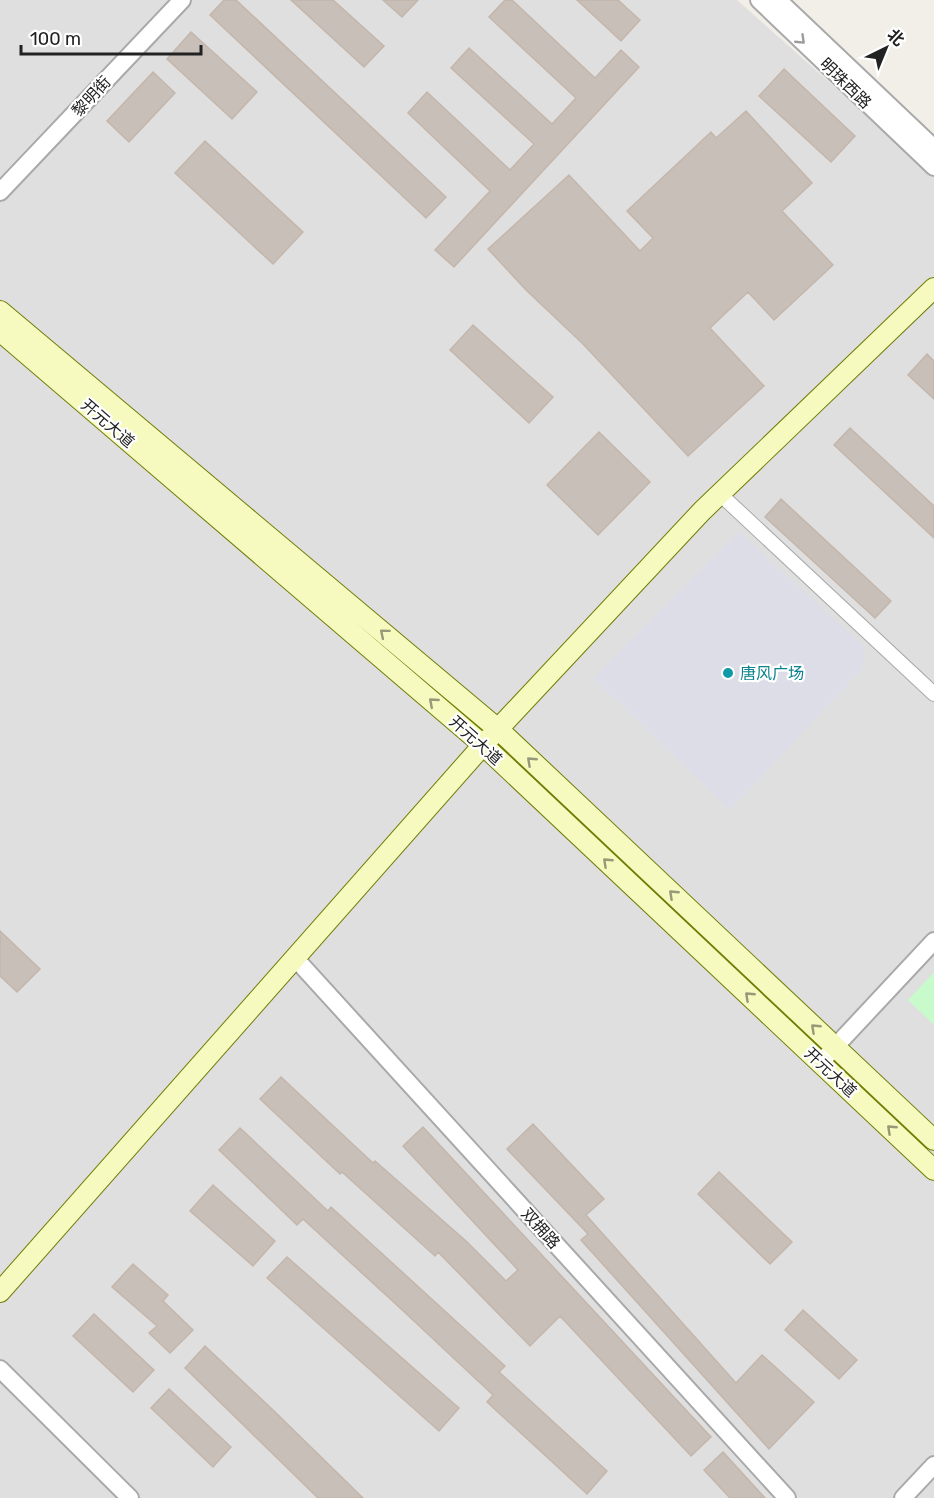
<svg xmlns="http://www.w3.org/2000/svg" width="934" height="1498" viewBox="0 0 934 1498" font-family="Rubik,'Noto Sans SC',sans-serif">
	<style>
		.residential { fill: #e0dfdf }
		.park { fill: #c8facc }
		.plaza { fill: #dddde8 }
		.building { fill: #c7bfb8; stroke: #c4b6ab; stroke-width: 1.5 }
		.lines { fill: none; stroke-linecap: round; stroke-linejoin: round }
		.minor-casing { stroke: #a9a9a9; stroke-width: 16 }
		.tertiary-casing { stroke: #a9a9a9; stroke-width: 20 }
		.secondary-casing { stroke: #707d05; stroke-width: 22 }
		.minor { stroke: #fff; stroke-width: 14 }
		.tertiary { stroke: #fff; stroke-width: 16 }
		.secondary { stroke: #f7fabf; stroke-width: 20 }
		.oneway { stroke: #9c9c9c }
		.oneway2 { stroke: #979978 }
		.culture-dot { fill: #0f9aa8; stroke: #fff; stroke-width: 2 }
		.labels { text-anchor: middle; stroke-width: 4.5; stroke-linejoin: round; paint-order: stroke }
		.street-label { font-size: 16px; fill: #222; stroke: #fff }
		.culture-label { font-size: 16px; fill: #0d838f; stroke: #fff; text-anchor: start }
	</style>
	<rect width="100%" height="100%" fill="#f2efe9"/>
	<path class="residential" d="M0 0H737L934 175V1498H0Z"/>
	<path class="park" d="M934 972V1025L908 1000Z"/>
	<path class="plaza" d="M738 532 865 647 863 668 730 810 593 678Z"/>
	<path class="building" d="M224 0H236L446 197 426 218 210 15Z
		M291 0H333L384 46 364 67Z
		M383 0H418L402 17Z
		M505 0H512L595 78 621 50 639 67 454 267 435 250 490 191 408 113 427 92 510 170 534 144 451 68 469 48 552 124 576 98 489 17Z
		M577 0H618L640 20 621 41Z
		M191 32 257 92 232 119 167 59Z
		M784 69 855 136 831 162 759 96Z
		M153 72 175 93 129 142 107 121Z
		M746 111 812 183 782 211 833 265 774 320 748 292 710 328 764 386 688 456 582 343 526 290 488 249 569 175 640 251 653 238 627 211 711 132 716 138Z
		M205 141 303 232 273 264 175 173Z
		M473 325 553 397 529 423 450 350Z
		M927 354 934 361V399L908 375Z
		M850 428 934 506V538L834 445Z
		M599 432 650 482 598 535 547 485Z
		M781 499 891 601 875 618 765 517Z
		M0 931 40 969 17 992 0 976Z
		M281 1077 373 1163 375 1161 466 1241 506 1281 518 1270 403 1146 423 1127 711 1437 691 1456 560 1316 530 1346 438 1252 435 1256 342 1172 340 1174 260 1099Z
		M533 1124 604 1199 586 1215 736 1383 762 1355 814 1402 769 1449 581 1240 588 1234 507 1149Z
		M240 1128 328 1211 331 1207 505 1366 499 1372 607 1471 587 1494 487 1402 493 1395 399 1307 303 1219 297 1225 219 1150Z
		M719 1172 792 1242 770 1264 698 1194Z
		M213 1185 275 1241 253 1266 190 1211Z
		M287 1257 459 1408 439 1431 267 1278Z
		M133 1264 168 1295 163 1301 193 1330 170 1353 149 1333 157 1326 112 1287Z
		M803 1310 857 1360 839 1379 785 1330Z
		M94 1314 154 1370 133 1392 73 1336Z
		M205 1346 272 1409 363 1498H318L185 1368Z
		M169 1389 231 1447 213 1467 151 1408Z
		M723 1452 765 1498H730L704 1470Z"/>
	<g class="lines">
		<defs>
			<path id="minor" d="M720 494 934 694"/>
			<path id="tertiary" d="M759 0 934 167
				M778 0 934 148
				M0 192 182 0
				M295 958 787 1498
				M820 1063 934 941
				M0 1369 130 1498
				M903 1498 934 1465"/>
			<path id="secondary" d="M0 311 499 730 934 1140
				M0 331 483 745 934 1170
				M0 1292 483 745 702 511 934 288"/>
		</defs>
		<use href="#minor" class="minor-casing"/>
		<use href="#tertiary" class="tertiary-casing"/>
		<use href="#secondary" class="secondary-casing"/>
		<use href="#minor" class="minor"/>
		<use href="#tertiary" class="tertiary"/>
		<use href="#secondary" class="secondary"/>
	</g>
	<defs><path id="oneway-chevron" d="M-2-3.5L2.5 0L-2 3.5" fill="none" stroke-width="1.6" stroke-linecap="round" stroke-linejoin="round" transform="scale(1.5)"/></defs>
	<use class="oneway" href="#oneway-chevron" transform="translate(801 40) rotate(44)"/>
	<g class="oneway2">
		<use href="#oneway-chevron" transform="translate(384 633) rotate(-140)"/>
		<use href="#oneway-chevron" transform="translate(433 702) rotate(-139)"/>
		<use href="#oneway-chevron" transform="translate(531 761) rotate(-137)"/>
		<use href="#oneway-chevron" transform="translate(607 862) rotate(-137)"/>
		<use href="#oneway-chevron" transform="translate(673 894) rotate(-137)"/>
		<use href="#oneway-chevron" transform="translate(749 996) rotate(-137)"/>
		<use href="#oneway-chevron" transform="translate(815 1028) rotate(-137)"/>
		<use href="#oneway-chevron" transform="translate(891 1129) rotate(-137)"/>
	</g>
	<circle class="culture-dot" cx="728" cy="673" r="6"/>
	<g class="labels">
		<g class="street-label">
			<text transform="translate(846 83) rotate(44)" y="6">明珠西路</text>
			<text transform="translate(91 96) rotate(-47)" y="6">黎明街</text>
			<text transform="translate(108 423) rotate(41)" y="6">开元大道</text>
			<text transform="translate(476 740) rotate(42)" y="6">开元大道</text>
			<text transform="translate(831 1072) rotate(43)" y="6">开元大道</text>
			<text transform="translate(541 1228) rotate(48)" y="6">双拥路</text>
		</g>
		<g class="culture-label">
			<text x="740" y="679">唐风广场</text>
		</g>
	</g>
	<g transform="translate(886 48) rotate(43)" stroke="#ffffff" stroke-width="4.5" paint-order="stroke">
	<path d="M0-4.5L10 22L0 15L-10 22Z" fill="#222222"/>
	<text y="-9" font-size="16" font-weight="bold" text-anchor="middle" fill="#222222">北</text>
	</g>
	<path d="M21 45v9h180v-9" fill="none" stroke="#222222" stroke-width="3"/>
	<text x="30" y="45" font-size="18" fill="#222222" stroke="#ffffff" stroke-width="4.5" paint-order="stroke">100 m</text>
</svg>
